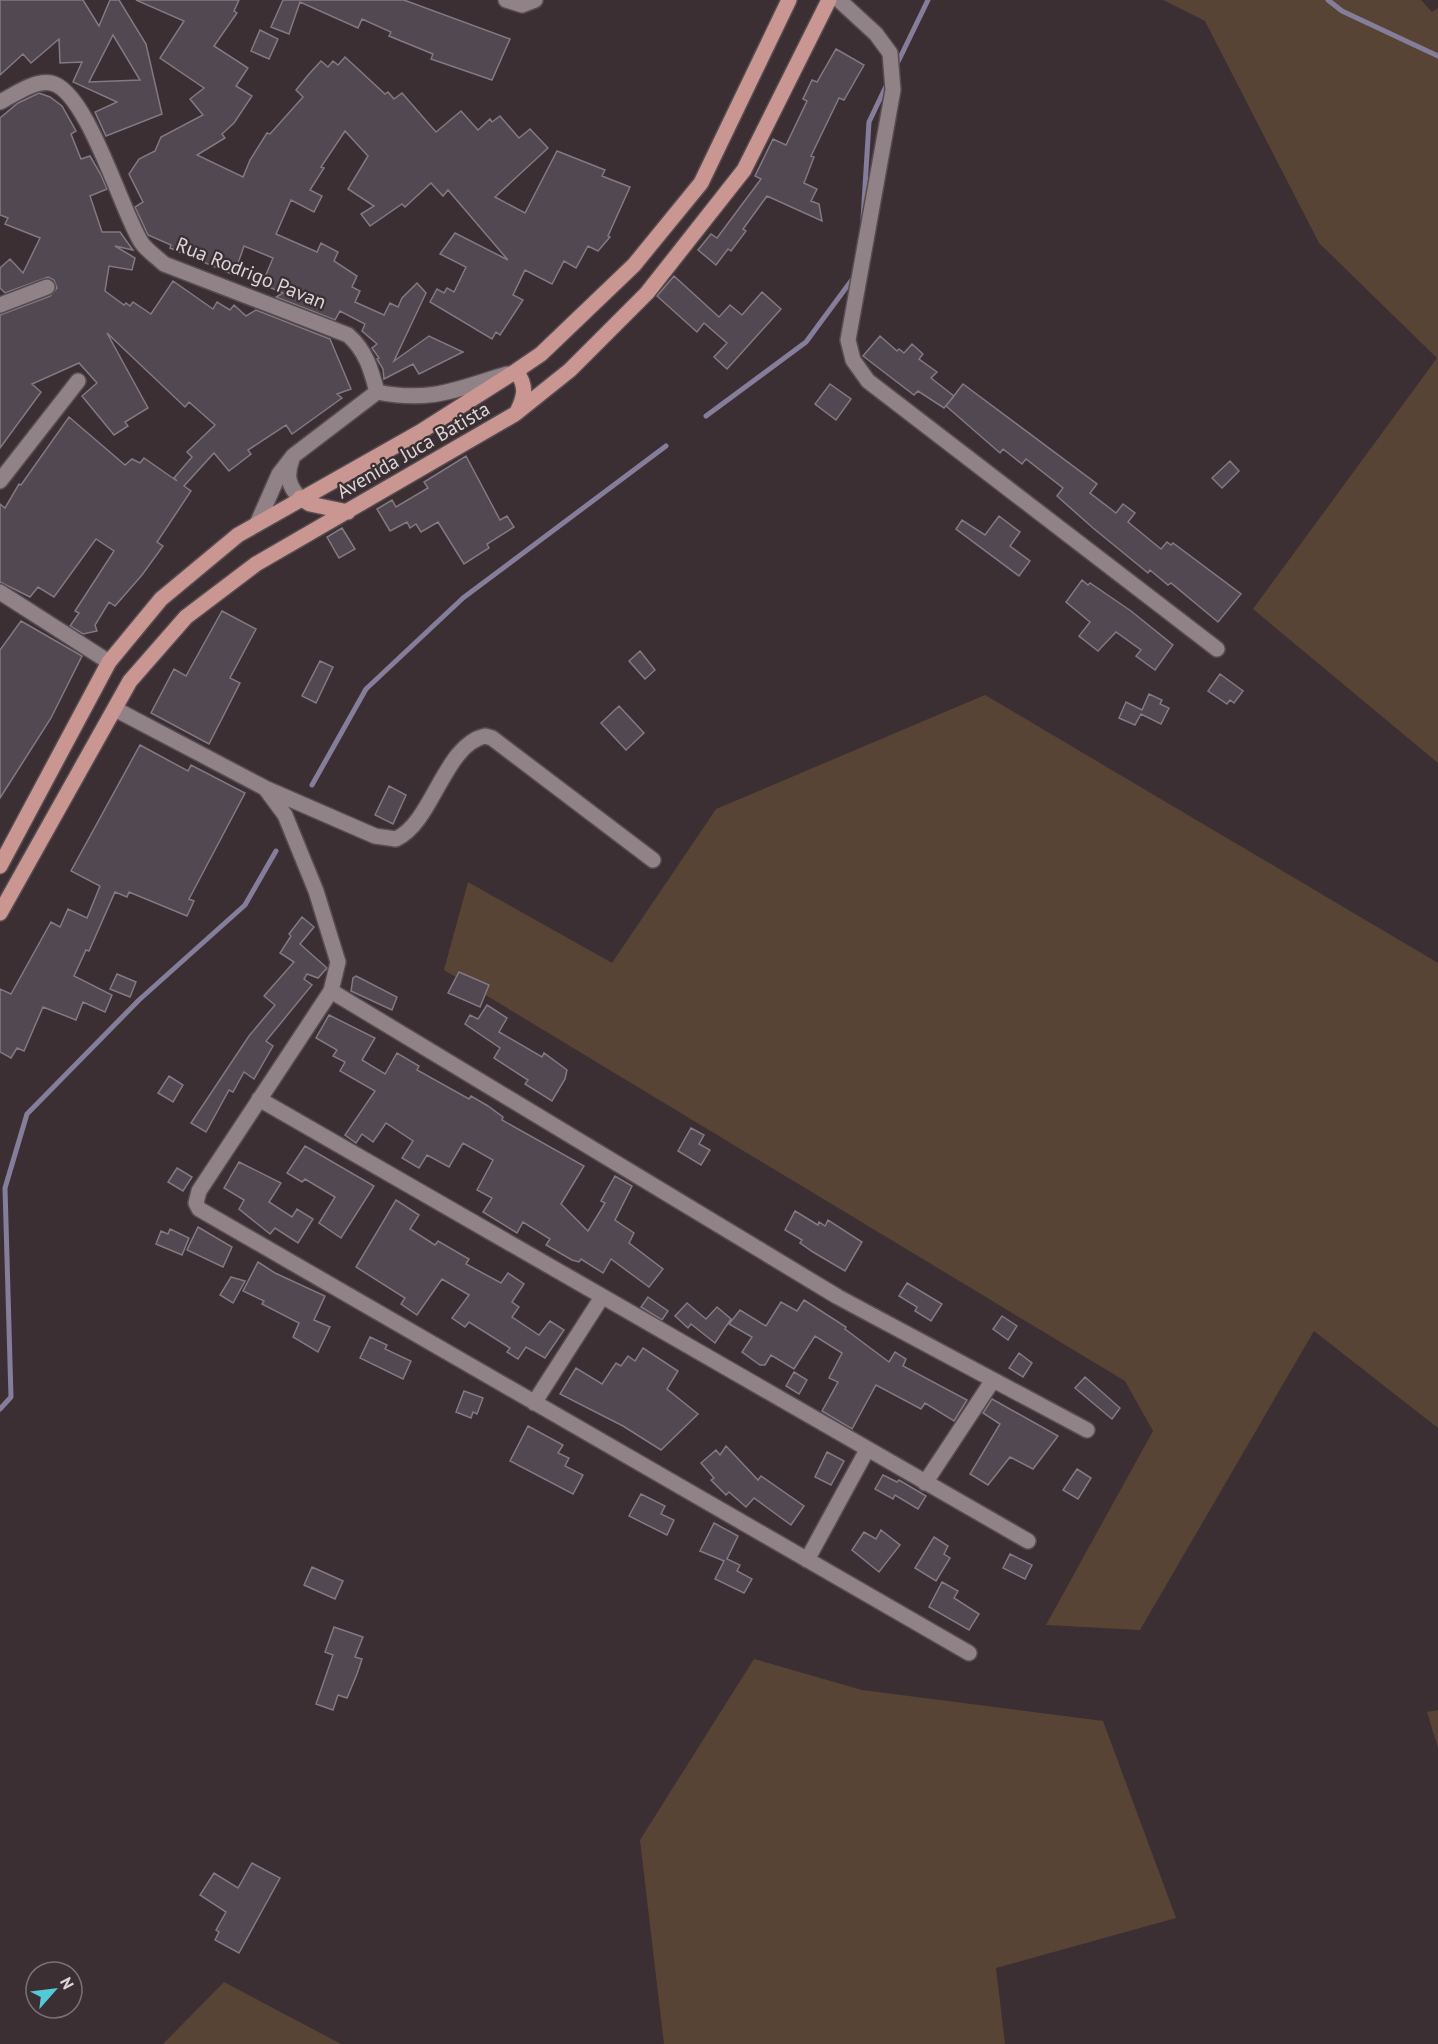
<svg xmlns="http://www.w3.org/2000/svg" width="1438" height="2044" viewBox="0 0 1438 2044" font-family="'PT Sans',sans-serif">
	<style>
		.green { fill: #584435 }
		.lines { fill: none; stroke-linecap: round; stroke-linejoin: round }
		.stream { stroke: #857e9a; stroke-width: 5 }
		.building { fill: #514851; stroke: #837983; stroke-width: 1.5; fill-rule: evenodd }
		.minor-casing { stroke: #564c50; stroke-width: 18 }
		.major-casing { stroke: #564c50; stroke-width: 18 }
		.minor { stroke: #908286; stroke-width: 15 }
		.major { stroke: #ca9691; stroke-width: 15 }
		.labels { text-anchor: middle; stroke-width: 4.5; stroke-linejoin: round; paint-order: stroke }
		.street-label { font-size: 20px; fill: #dcd5d7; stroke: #3b2f33 }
	</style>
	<rect width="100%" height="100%" fill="#3b2f33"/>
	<path class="green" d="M1163 0H1421L1432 12 1438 8V763L1253 609 1437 358 1319 243 1205 21Z
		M985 695 1438 963V1428L1314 1331 1140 1630 1046 1625 1153 1431 1125 1381 444 970 468 882 612 963 716 809Z
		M754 1659 862 1690 1103 1721 1176 1918 996 1968 1005 2044H664L640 1840Z
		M1438 1710V1748L1427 1712Z
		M224 1982 341 2044H163Z"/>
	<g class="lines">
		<path class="stream" d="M1328 0 1342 11 1438 56
			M896 66 928 0
			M863 219 869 122 888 82
			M706 416 806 342 854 277
			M312 785 366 689 463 598 666 446
			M0 1409 11 1397 5 1188 27 1114 139 1000 245 905 276 851"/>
	</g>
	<path class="building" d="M0 0H83L99 26 110 0H119L146 44 162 114 106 136 95 112 117 102 73 82 82 62 60 63 59 39 31 63 23 54 0 75ZM113 35 140 80 89 82Z
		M136 0H239L234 11 237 13 214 46 248 68 236 86 252 96 234 123 222 134 225 138 197 155 243 177 250 160 267 133 270 134 303 97 296 90 309 74 321 61 328 67 333 61 338 65 345 57 385 94 388 92 394 99 402 93 436 132 461 111 478 130 490 119 492 122 500 116 519 138 530 129 548 148 495 197 525 213 557 151 605 170 602 176 630 187 608 236 610 237 598 251 588 246 576 268 564 261 552 284 525 270 513 295 523 300 500 335 496 332 492 339 430 302 437 289 444 293 447 288 454 292 466 267 440 254 455 233 508 260 448 190 443 196 431 183 405 207 402 204 370 226 361 214 374 206 348 189 368 156 345 131 321 167 324 168 310 190 322 196 314 212 291 200 276 234 317 252 321 243 338 252 334 261 357 276 352 287 360 291 355 302 384 315 390 303 398 307 402 298 417 283 426 293 394 361 429 336 463 352 419 374 413 364 384 379 383 369 377 359 379 358 372 348 377 344 362 331 365 324 340 311 335 320 276 297 283 293 262 284 273 258 244 246 234 275 170 248 171 245 148 235 135 207 143 202 129 174 139 159 155 151 161 137 203 115 190 99 204 88 160 58 184 21Z
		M283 0H404L510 39 492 80 431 59 433 54 389 36 391 32 362 19 358 28 300 2 289 34 271 27Z
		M260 30 278 39 269 59 251 51Z
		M836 49 864 65 844 100 839 98 811 156 814 157 804 183 817 189 811 201 819 204 822 221 767 196 743 229 746 231 731 251 728 249 716 265 698 250 711 234 717 238 761 179 755 176 773 139 786 145 807 101 803 99 812 80 817 82Z
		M39 93 50 97 62 106 76 131 71 134 81 159 90 156 101 175 107 189 90 196 102 232H120L133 250 115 246 135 258 132 270 109 266 105 291 124 305 126 303 130 306 133 302 151 314 173 281 213 309 217 302 230 310 234 305 246 316 256 310 330 339 351 389 337 394 342 398 292 434 286 425 248 450 251 454 229 471 214 453 184 486 191 491 157 542 163 546 142 575 115 606 109 602 95 625 97 631 83 634 70 626 79 613 75 611 114 551 96 539 54 597 38 587 30 597 0 582V504L5 508 19 484 21 485 69 417 125 465 132 459 140 463 144 458 177 481 174 478 192 457 187 452 215 425 189 402 185 407 107 333 148 408 125 422 128 426 114 435 82 396 97 383 79 363 32 384 41 392 0 448V315L50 296 57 288 54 280 48 277 5 293 0 288V268L10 259 23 273 40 238 5 224 8 218 0 215V118L18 103Z
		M674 276 719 317 730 305 742 315 762 292 781 309 727 369 714 357 727 343 704 323 697 332 657 296Z
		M880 336 897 351 899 349 904 353 912 344 923 354 919 359 937 372 931 378 954 396 944 408 918 391 914 395 863 356Z
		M830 384 851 399 836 420 815 404Z
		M963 384 1097 484 1090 493 1116 513 1123 504 1135 513 1128 522 1161 549 1167 542 1171 545 1173 543 1241 594 1218 622 1171 583 1168 585 1150 570 1148 573 1093 528 1057 496 1063 488 1026 459 1022 464 1003 449 1000 453 946 406Z
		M466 456 500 520 507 516 514 527 487 544 489 548 464 564 438 522 421 532 416 524 410 528 407 522 390 531 377 509 392 500 396 507 428 488 424 482Z
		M1230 461 1239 471 1222 488 1212 478Z
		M999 516 1020 532 1010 546 1030 561 1019 576 956 529 962 520 985 535Z
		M342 528 355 549 339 558 327 537Z
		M1082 580 1088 585 1090 583 1131 611 1173 645 1155 670 1136 656 1141 650 1116 632 1098 651 1079 636 1090 622 1066 602Z
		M222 611 256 629 230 678 240 683 209 744 151 713 174 669 186 676Z
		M21 621 82 656 51 718 0 798V650Z
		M640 651 655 670 645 679 629 661Z
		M320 661 333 667 316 703 302 696Z
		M1220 674 1243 691 1234 703 1230 700 1227 704 1208 691Z
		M1149 694 1162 700 1160 704 1169 708 1161 724 1141 714 1135 725 1119 718 1126 702 1142 710Z
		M619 706 644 733 626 750 601 723Z
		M140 745 188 771 191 765 245 793 189 899 194 901 187 916 129 892 127 897 115 892 89 951 86 950 74 976 112 995 105 1012 83 1002 76 1020 43 1007 24 1051 17 1048 11 1058 0 1052V989L11 994 51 922 60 927 68 909 87 918 100 886 71 871Z
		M389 786 406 795 393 824 375 815Z
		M302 917 314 927 300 944 327 968 318 978 307 974 304 979 312 985 266 1041 273 1046 254 1079 244 1072 233 1092 229 1090 206 1132 191 1123 249 1036 275 1005 264 996 294 962 280 953 291 936 289 934Z
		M459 972 489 985 480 1007 448 993Z
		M117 974 136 982 130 997 110 989Z
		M356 976 397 997 392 1010 351 991 353 978Z
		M487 1005 507 1018 499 1032 542 1057 544 1053 567 1070 565 1079 552 1101 525 1084 528 1080 494 1058 500 1048 465 1024 470 1015 478 1019Z
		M329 1015 375 1038 362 1060 385 1074 397 1053 419 1066 417 1070 469 1099 471 1096 488 1106 503 1117 502 1120 584 1166 561 1204 588 1231 605 1203 601 1201 615 1176 632 1186 615 1220 634 1233 629 1243 663 1269 649 1287 611 1259 603 1273 581 1259 579 1262 572 1260 546 1245 550 1239 523 1222 517 1233 483 1212 492 1198 477 1190 493 1160 463 1143 449 1167 427 1155 419 1168 402 1158 413 1141 386 1123 373 1142 362 1134 356 1143 345 1135 375 1091 340 1071 345 1062 333 1056 337 1050 316 1038Z
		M169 1076 183 1085 173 1102 158 1093Z
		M691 1128 704 1135 699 1144 710 1150 701 1165 678 1151Z
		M305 1146 374 1186 341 1238 319 1223 335 1197 305 1179 302 1182 287 1173Z
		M239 1162 281 1183 269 1202 292 1217 297 1209 313 1219 298 1243 275 1228 270 1234 239 1209 244 1200 224 1188Z
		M177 1168 192 1177 183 1191 168 1182Z
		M396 1200 419 1215 410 1229 435 1245 438 1241 469 1259 466 1264 501 1283 508 1273 524 1284 512 1302 519 1307 512 1317 539 1335 550 1321 564 1330 545 1358 526 1347 518 1359 507 1352 510 1348 469 1322 465 1327 452 1318 469 1295 442 1279 417 1315 401 1304 405 1298 356 1267Z
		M795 1211 818 1225 819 1222 825 1226 828 1220 862 1242 845 1271 813 1252 800 1243 802 1240 785 1230Z
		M198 1227 232 1247 223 1267 187 1250Z
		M170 1229 189 1238 182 1255 156 1244 161 1231 168 1234Z
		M258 1262 275 1273 325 1296 314 1320 330 1327 318 1352 293 1337 299 1323 262 1304 264 1301 243 1291Z
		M231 1277 245 1281 233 1303 220 1295Z
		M907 1283 942 1304 931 1321 915 1311 917 1307 899 1296Z
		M648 1297 668 1311 662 1320 641 1307Z
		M804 1300 846 1327 845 1329 889 1362 895 1352 906 1359 903 1366 967 1400 954 1421 925 1403 921 1409 876 1385 852 1429 822 1411 838 1382 829 1378 842 1353 815 1336 794 1369 771 1355 765 1365H760L742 1352 752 1337 729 1324 740 1310 766 1326 781 1302 797 1311Z
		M687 1303 706 1319 717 1307 731 1319 715 1343 691 1324 688 1328 675 1316Z
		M1002 1316 1017 1326 1008 1340 993 1329Z
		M370 1337 387 1345 385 1349 411 1361 403 1379 360 1358Z
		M643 1348 678 1371 667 1389 698 1414 661 1450 623 1426 560 1394 576 1368 602 1384 616 1363 621 1366 628 1356 635 1361Z
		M1019 1353 1032 1363 1023 1377 1009 1368Z
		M794 1372 807 1380 799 1394 786 1386Z
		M1085 1377 1120 1408 1112 1419 1075 1388Z
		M464 1391 483 1398 477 1414 473 1412 471 1418 456 1412Z
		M992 1399 1058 1436 1033 1469 1010 1457 988 1485 970 1474 1000 1424 983 1413Z
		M528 1426 563 1445 558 1453 569 1458 565 1466 583 1475 573 1494 510 1461Z
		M726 1446 758 1480 761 1476 804 1506 791 1525 754 1498 746 1507 729 1492 726 1495 711 1480 714 1478 701 1463 716 1450 720 1455Z
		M827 1452 844 1461 831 1485 815 1477Z
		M1077 1469 1091 1478 1078 1499 1063 1490Z
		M883 1475 897 1482 899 1480 926 1496 918 1509 895 1495 893 1499 875 1489Z
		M641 1494 665 1506 661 1514 674 1520 667 1535 629 1516Z
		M714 1523 738 1536 727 1559 740 1565 737 1571 752 1579 744 1593 715 1579 724 1561 700 1551Z
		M881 1530 900 1545 879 1572 852 1550 864 1532 876 1539Z
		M934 1537 948 1546 944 1554 950 1558 936 1581 915 1568Z
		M1010 1554 1032 1565 1025 1579 1003 1568Z
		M312 1567 343 1581 335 1599 304 1585Z
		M942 1582 958 1591 954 1598 979 1614 969 1630 929 1607Z
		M334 1627 363 1637 355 1657 362 1659 357 1674 347 1698 338 1695 333 1710 316 1704 333 1655 325 1652Z
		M252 1863 280 1878 239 1953 215 1940 219 1932 216 1930 226 1912 200 1895 214 1873 238 1888Z"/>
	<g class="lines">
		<defs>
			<path id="minor" d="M506 0 522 5 535 0
				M839 0 876 34 890 53 893 90 848 340 853 360 868 381 1217 649
				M0 102C14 95 34 80 51 83 87 90 121 210 141 242 146 250 157 257 164 264L348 335C366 351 371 369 377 392
				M0 305 47 287
				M292 459C286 475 288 486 300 498
				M0 481 78 381
				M257 524 279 474 293 456 377 392C431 403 457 389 507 374
				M0 592 109 662
				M115 709 265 788 285 815 316 891 338 962 331 991 199 1191 196 1203 199 1209 969 1653
				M267 789 375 836 396 839C433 822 444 745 485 736L492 738 653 860
				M331 991 838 1297 1087 1430
				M259 1099 1028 1541
				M534 1403 602 1297
				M925 1483 993 1380
				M807 1560 867 1450"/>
			<path id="major" d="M516 371C527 386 525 396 517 412
				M300 498 310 504 348 512
				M0 866 109 662 161 599 238 535 420 432 516 371 541 354 634 265 701 183 789 0
				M0 913 130 681 186 617 256 564 515 414 570 370 647 293 744 170 829 0"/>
		</defs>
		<use href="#minor" class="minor-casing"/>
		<use href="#major" class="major-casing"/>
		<use href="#minor" class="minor"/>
		<use href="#major" class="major"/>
	</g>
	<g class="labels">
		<g class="street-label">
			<text transform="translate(251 273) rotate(22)" y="7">Rua Rodrigo Pavan</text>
			<text transform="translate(413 450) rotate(-30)" y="7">Avenida Juca Batista</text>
		</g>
	</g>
	<g transform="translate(54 1990) rotate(62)"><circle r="28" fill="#3b2f33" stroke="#7b7175" stroke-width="1.5"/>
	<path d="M0-4.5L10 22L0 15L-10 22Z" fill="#52cbd7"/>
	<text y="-9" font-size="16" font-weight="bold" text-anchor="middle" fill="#dcd5d7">N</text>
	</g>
</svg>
